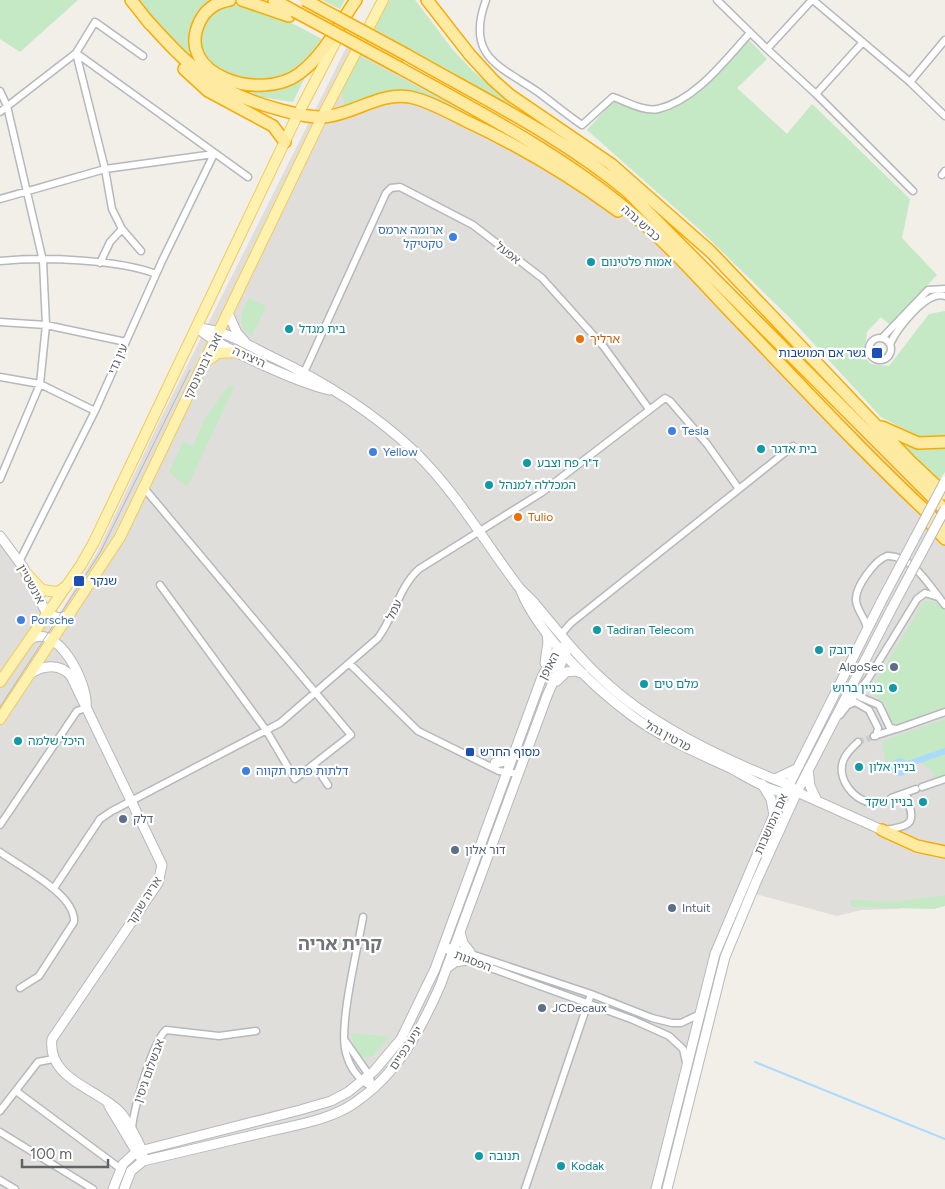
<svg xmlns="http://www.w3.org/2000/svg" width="945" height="1189" viewBox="0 0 945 1189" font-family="Figtree,'Noto Sans Hebrew',sans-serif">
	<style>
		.industrial { fill: #e0deda }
		.green { fill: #c5e8c5 }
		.water { fill: #aadaff }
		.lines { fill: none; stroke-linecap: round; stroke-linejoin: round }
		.stream { stroke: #aadaff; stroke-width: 2 }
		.canal { stroke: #aadaff; stroke-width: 6 }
		.minor-tunnel { stroke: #ccccc8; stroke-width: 6; stroke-dasharray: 6 3; stroke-linecap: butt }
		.minor-casing { stroke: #b5b8bc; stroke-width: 9 }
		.tertiary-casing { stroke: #b5b8bc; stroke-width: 11 }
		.secondary-casing { stroke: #b6babf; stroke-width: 11 }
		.primary-casing { stroke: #f2c960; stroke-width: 12 }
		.trunk-casing { stroke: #f9ab00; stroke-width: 14 }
		.minor { stroke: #fff; stroke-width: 6 }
		.tertiary { stroke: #fff; stroke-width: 9 }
		.secondary { stroke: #fff; stroke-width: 9 }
		.primary { stroke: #fff2af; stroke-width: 10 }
		.trunk { stroke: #feeaa1; stroke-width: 11 }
		.tram { stroke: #b6b7b8; stroke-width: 1 }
		.secondary-bridge-casing { stroke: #b6babf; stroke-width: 11; stroke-linecap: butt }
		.trunk-bridge-casing { stroke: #f9ab00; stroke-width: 14; stroke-linecap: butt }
		.secondary-bridge { stroke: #fff; stroke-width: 9 }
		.trunk-bridge { stroke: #feeaa1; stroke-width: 11 }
		.shop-dot { fill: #3f7fe0; stroke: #fff; stroke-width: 2 }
		.culture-dot { fill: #0f9aa8; stroke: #fff; stroke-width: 2 }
		.food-dot { fill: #e8710a; stroke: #fff; stroke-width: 2 }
		.transit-dot { fill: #1a4fb4; stroke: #fff; stroke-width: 2 }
		.service-dot { fill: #5c6f8a; stroke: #fff; stroke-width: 2 }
		.labels { text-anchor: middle; stroke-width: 4.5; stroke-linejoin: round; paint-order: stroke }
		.street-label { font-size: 12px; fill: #5f6368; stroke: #fff }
		.shop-label { font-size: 12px; fill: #366cbe; stroke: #fff; text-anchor: start }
		.culture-label { font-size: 12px; fill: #0d838f; stroke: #fff; text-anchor: start }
		.food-label { font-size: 12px; fill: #c56008; stroke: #fff; text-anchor: start }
		.transit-label { font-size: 12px; fill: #164399; stroke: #fff; text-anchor: start }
		.service-label { font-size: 12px; fill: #4e5e75; stroke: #fff; text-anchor: start }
		.district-label { font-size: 18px; font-weight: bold; fill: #70757a; stroke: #fff }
	</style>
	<rect width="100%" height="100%" fill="#f1efe8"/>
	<path class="industrial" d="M352 36 568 154 945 516V900L897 909 861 910 837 916 748 892 719 957 662 1189H0V538L52 624 30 658 53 624 97 553 159 422Z"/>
	<path class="green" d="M0 0H78L20 52 0 39Z
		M138 0H210C189 18 187 41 198 65L156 24Z
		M322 0H345L340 9Z
		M389 0H415L453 50 473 71 517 109 374 29Z
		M228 5C260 3 295 25 322 39 314 50 306 63 294 71 281 80 262 83 246 80 222 76 188 51 205 24 211 14 217 8 228 5Z
		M749 40 767 59 737 88 787 134 812 104 910 199 902 238 937 275 890 325 881 317 867 332 864 357 871 364 889 366 929 314 945 311V436L932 439 919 437 881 417 792 320 700 230 587 130 613 101C625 105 638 111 650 112 681 116 727 61 749 40Z
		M359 56 456 107 417 94 345 107 341 89Z
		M309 69 293 102 248 95 222 82C264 95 273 95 309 69Z
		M249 298 266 306 252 336C234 327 242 311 249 298Z
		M229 385 234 388 187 487 169 472 183 442 193 446 204 420Z
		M899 438 945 445V472L939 480 895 441Z
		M932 601 939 604 945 611V707L897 724 891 721 885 702 869 692 924 602Z
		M945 719V775L934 779 931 770 920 762 886 764 882 741Z
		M945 895V906L934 909 853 907 850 903 852 900 892 902Z
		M351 1033 389 1037 373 1056 364 1058 356 1052Z"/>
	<path class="water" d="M891 767a9 9 0 1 1 18 0a9 9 0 1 1-18 0Z"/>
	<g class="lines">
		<path class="stream" d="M755 1062 945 1139"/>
		<path class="canal" d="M908 764 945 751"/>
		<path class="minor-tunnel" d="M858 742 873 737
			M877 803 891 798"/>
		<defs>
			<path id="minor" d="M486 0C465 57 500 66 538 92 553 103 567 115 582 125L613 97C625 101 644 112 658 109 696 100 725 60 750 33
				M717 0 767 49 812 0
				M813 0 910 82 945 116
				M767 49 816 94 913 191
				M76 53 105 169 112 209 122 229 110 242 100 263
				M76 53 248 177
				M910 82 945 40
				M0 91 7 106 43 261 46 325 40 384 0 479
				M816 94 863 42
				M0 112 76 53 95 22 143 56
				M942 175 945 171
				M0 199 105 169 214 154
				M122 229 141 251
				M0 261C41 257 118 259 156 274
				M0 322 46 325 126 342
				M869 349a11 11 0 1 1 22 0a11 11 0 1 1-22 0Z
				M882 338 928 290 945 289
				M890 344C897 329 926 290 945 296
				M0 377 40 384 95 411
				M302 377 386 193 391 188 400 187 473 225 542 278 604 347 649 409
				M144 488 351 735 314 764 328 785
				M19 562 95 411 162 261 214 154
				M160 585 266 730 295 779 314 764
				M867 629C866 618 856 610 856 600 855 587 875 560 887 556 913 555 930 587 945 605
				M562 638 563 632 571 623 793 446
				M350 664 418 731 499 771 519 774
				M859 690 860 697 879 705 890 728 897 729 945 712
				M848 705 855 702 869 710 878 728 876 736
				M840 715 868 679 917 599 925 593 938 597
				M874 736 896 729
				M858 742C854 746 848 751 845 757 833 777 856 805 877 803
				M922 787 945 779
				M891 798 916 789
				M0 825 77 711 86 708
				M885 830C917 825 914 821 906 793
				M0 852C20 867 76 894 74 922L39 976 20 988
				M54 888 100 819 112 811 280 723 378 638C394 617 399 587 419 569L541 493 665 398 670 401 707 444 739 489
				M363 917C358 948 338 1026 346 1053 350 1069 359 1080 373 1088
				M443 947 452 954 631 1019 669 1036 683 1049 686 1062
				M450 947 591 994 652 1018 672 1023H681L700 1014
				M346 1042 369 1075 373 1088
				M16 1091 121 1169
				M0 1111 38 1062 53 1059
				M132 1128C134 1108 152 1043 166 1030L219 1036 256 1031
				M0 1132 93 1189
				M0 1180 15 1189
				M525 1189 591 994"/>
			<path id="tertiary" d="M228 313 237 333 245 342
				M198 328C223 329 249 346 272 357 323 381 374 413 415 452 456 492 484 541 518 586 523 593 531 598 536 605 560 634 583 663 611 687 658 729 730 762 789 785L797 792
				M198 328C217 347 302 384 330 390
				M0 536 23 567 47 614 59 618 70 615
				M521 591C540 636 592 686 631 715 662 738 698 753 732 769 749 778 773 794 792 793
				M29 640C57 620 89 685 86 707
				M545 663 548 642 547 634
				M30 674C43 665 60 663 71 676L162 865 158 883 52 1039C47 1079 96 1088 119 1111 126 1118 130 1126 134 1134 138 1141 142 1148 143 1156
				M557 681 566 672 576 671 584 674
				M495 763 505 761 513 754
				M460 932 463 943 470 952
				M447 968 455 962 466 960
				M109 1106 139 1156
				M113 1189 123 1164 136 1152 300 1110 331 1101 348 1092 374 1071 401 1039 435 969 542 677 558 648 569 645
				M124 1189 131 1171 143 1161C184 1151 225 1142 266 1132 296 1125 331 1120 356 1102 398 1073 420 1031 440 986L547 696 569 645"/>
			<path id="secondary" d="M808 770 810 786 817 801
				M775 779 796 769
				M762 784 771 799 774 815
				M797 792 882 830
				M656 1189 715 954 774 815 881 602
				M667 1189 725 957 756 882 797 792 892 608"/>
			<path id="primary" d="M207 361 218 353 239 352
				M27 574 42 590 58 592 65 587
				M0 682 81 565 94 542 295 120 340 33
				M0 719 120 537 322 117 383 0"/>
			<path id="trunk" d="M131 0 150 24
				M230 0C217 2 206 9 200 21 173 75 261 103 300 73 324 55 339 24 356 0
				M242 0 289 16
				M274 0 294 11
				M427 0 470 55 493 80 510 95 611 164 711 252 910 461 945 494
				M146 19C190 68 215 93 281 110 296 114 314 119 330 116 357 112 381 92 410 97 429 101 448 112 466 121 520 146 570 176 618 211
				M407 55C482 98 561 136 628 192L945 510
				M400 68C479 112 561 154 630 212 671 246 706 287 743 325 809 394 874 464 945 529
				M184 69 208 91 273 126 285 142
				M882 427 918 443 945 442
				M932 525 945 539
				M882 830 917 846 945 852"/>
		</defs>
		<use href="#minor" class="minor-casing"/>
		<use href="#tertiary" class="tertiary-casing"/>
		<use href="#secondary" class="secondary-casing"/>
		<use href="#primary" class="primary-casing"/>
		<use href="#trunk" class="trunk-casing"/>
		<use href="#minor" class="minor"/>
		<use href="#tertiary" class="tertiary"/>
		<use href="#secondary" class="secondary"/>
		<use href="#primary" class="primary"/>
		<use href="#trunk" class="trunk"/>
		<path class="tram" d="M0 707 100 553 190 370"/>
		<defs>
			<path id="secondary-bridge" d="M881 602 945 481
				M892 608 945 509"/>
			<path id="trunk-bridge" d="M305 0 407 55
				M294 11 400 68"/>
		</defs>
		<use href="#secondary-bridge" class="secondary-bridge-casing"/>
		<use href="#trunk-bridge" class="trunk-bridge-casing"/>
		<use href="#secondary-bridge" class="secondary-bridge"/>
		<use href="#trunk-bridge" class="trunk-bridge"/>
	</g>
	<g class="shop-dot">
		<circle cx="453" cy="237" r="5"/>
		<circle cx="672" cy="431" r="5"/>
		<circle cx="373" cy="452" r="5"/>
		<circle cx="21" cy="620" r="5"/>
		<circle cx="246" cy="771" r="5"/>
	</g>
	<g class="culture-dot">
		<circle cx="591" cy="262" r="5"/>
		<circle cx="289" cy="329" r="5"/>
		<circle cx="761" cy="449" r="5"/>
		<circle cx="527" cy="463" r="5"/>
		<circle cx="489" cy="485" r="5"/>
		<circle cx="597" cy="630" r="5"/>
		<circle cx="819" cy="650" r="5"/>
		<circle cx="644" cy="684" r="5"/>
		<circle cx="893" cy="688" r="5"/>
		<circle cx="18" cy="741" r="5"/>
		<circle cx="859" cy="767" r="5"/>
		<circle cx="923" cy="802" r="5"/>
		<circle cx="479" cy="1156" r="5"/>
		<circle cx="561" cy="1166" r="5"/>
	</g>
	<g class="food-dot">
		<circle cx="580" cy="339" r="5"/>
		<circle cx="518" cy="517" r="5"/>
	</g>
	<g class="transit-dot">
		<rect x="871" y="347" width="12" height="12" rx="2.5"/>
		<rect x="73" y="575" width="12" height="12" rx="2.5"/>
		<rect x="465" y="747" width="10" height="10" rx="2.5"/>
	</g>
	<g class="service-dot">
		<circle cx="894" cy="667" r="5"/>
		<circle cx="123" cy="819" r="5"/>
		<circle cx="455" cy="850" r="5"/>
		<circle cx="672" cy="908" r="5"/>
		<circle cx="542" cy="1008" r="5"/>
	</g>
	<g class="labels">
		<g class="street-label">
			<text transform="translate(641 223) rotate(42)" y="4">כביש גהה</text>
			<text transform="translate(508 253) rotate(38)" y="4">אפעל</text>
			<text transform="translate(249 357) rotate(24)" y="4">היצירה</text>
			<text transform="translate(118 359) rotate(-66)" y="4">עין גדי</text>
			<text transform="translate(203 366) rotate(-64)" y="4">זאב ז'בוטינסקי</text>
			<text transform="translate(31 584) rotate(61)" y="4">אינשטיין</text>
			<text transform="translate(394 610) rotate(-64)" y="4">עמל</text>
			<text transform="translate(549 666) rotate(-62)" y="4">האופן</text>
			<text transform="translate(668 736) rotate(29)" y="4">מרטין גהל</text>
			<text transform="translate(771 824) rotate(-66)" y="4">אם המושבות</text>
			<text transform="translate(144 901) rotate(-58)" y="4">אריה שנקר</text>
			<text transform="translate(473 961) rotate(21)" y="4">הפסגות</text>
			<text transform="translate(406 1048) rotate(-56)" y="4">יגיע כפיים</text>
			<text transform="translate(149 1071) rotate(-70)" y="4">אבשלום גיסין</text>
		</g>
		<g class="shop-label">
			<text x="443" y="234" text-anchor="end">ארומה ארמס<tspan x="443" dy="14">טקטיקל</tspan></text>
			<text x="682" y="435">Tesla</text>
			<text x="383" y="456">Yellow</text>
			<text x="31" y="624">Porsche</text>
			<text x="256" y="775">דלתות פתח תקווה</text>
		</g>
		<g class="culture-label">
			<text x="601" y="266">אמות פלטינום</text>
			<text x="299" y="333">בית מגדל</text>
			<text x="771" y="453">בית אדגר</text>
			<text x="537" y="467">ד"ר פח וצבע</text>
			<text x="499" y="489">המכללה למנהל</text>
			<text x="607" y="634">Tadiran Telecom</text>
			<text x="829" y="654">דובק</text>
			<text x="654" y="688">מלם טים</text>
			<text x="883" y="692" text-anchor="end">בניין ברוש</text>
			<text x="28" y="745">היכל שלמה</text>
			<text x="869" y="771">בניין אלון</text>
			<text x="913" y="806" text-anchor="end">בניין שקד</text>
			<text x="489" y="1160">תנובה</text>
			<text x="571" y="1170">Kodak</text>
		</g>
		<g class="food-label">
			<text x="590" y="343">ארליך</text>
			<text x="528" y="521">Tulio</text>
		</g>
		<g class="transit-label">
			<text x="866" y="357" text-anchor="end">גשר אם המושבות</text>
			<text x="90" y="585">שנקר</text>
			<text x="480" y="756">מסוף החרש</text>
		</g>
		<g class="service-label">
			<text x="884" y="671" text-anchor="end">AlgoSec</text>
			<text x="133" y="823">דלק</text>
			<text x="465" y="854">דור אלון</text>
			<text x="682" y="912">Intuit</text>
			<text x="552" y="1012">JCDecaux</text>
		</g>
		<g class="district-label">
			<text x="340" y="950">קרית אריה</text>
		</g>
	</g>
	<path d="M22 1159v8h86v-8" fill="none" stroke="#5f6368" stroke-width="2.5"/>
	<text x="30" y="1159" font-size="15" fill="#5f6368" stroke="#ffffff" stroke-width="4" paint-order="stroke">100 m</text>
</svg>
